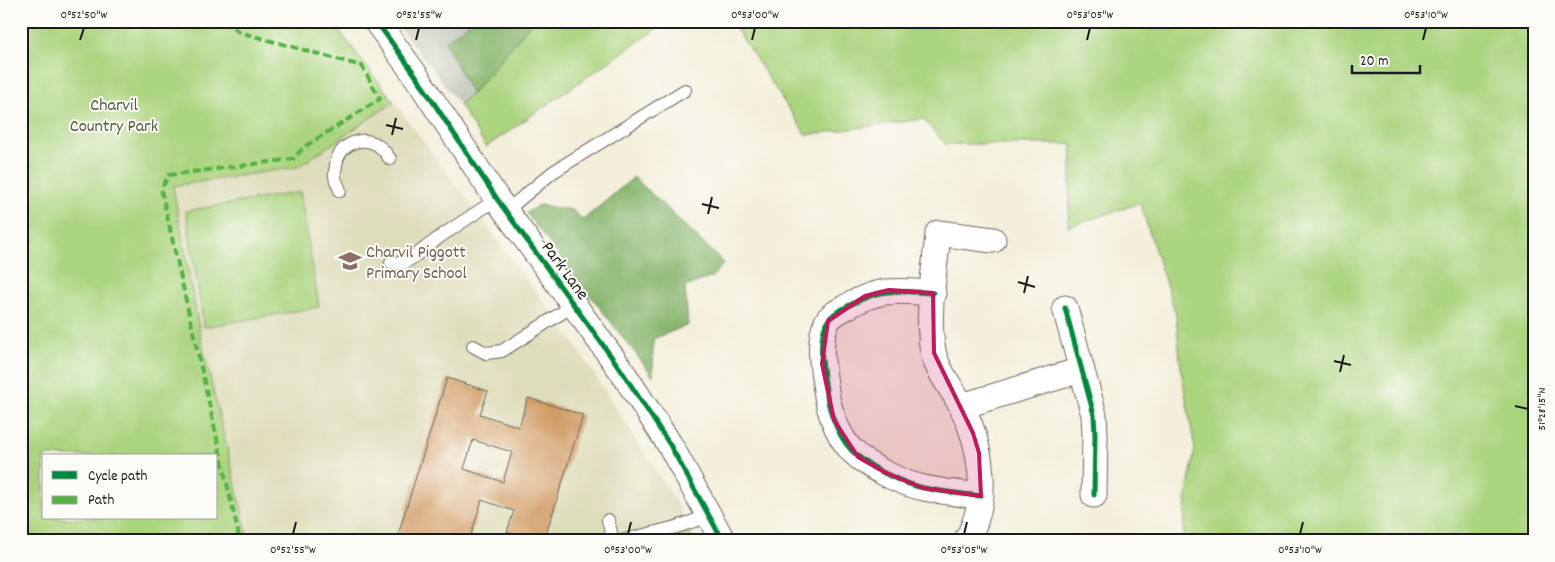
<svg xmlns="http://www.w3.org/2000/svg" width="1555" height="562" viewBox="0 0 1555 562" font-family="Dekko,sans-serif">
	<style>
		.built { fill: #deddbb }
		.industrial { fill: #c3c6b9 }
		.green { fill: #abd47f; stroke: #64784e; fill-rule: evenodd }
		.forest { fill: #88b66e; stroke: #526945 }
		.building { fill: #d09a62; fill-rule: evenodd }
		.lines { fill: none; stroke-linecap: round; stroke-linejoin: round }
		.lane-casing { stroke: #67665f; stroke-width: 14 }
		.street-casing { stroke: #67665f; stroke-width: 27 }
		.lane { stroke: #fff; stroke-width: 12 }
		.street { stroke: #fff; stroke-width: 25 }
		.quiet { stroke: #55b145; stroke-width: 4; stroke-dasharray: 8 4; stroke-linecap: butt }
		.cycleway-casing { stroke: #fdfcf7; stroke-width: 8 }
		.cycleway { stroke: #00873e; stroke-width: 5 }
		.marked { fill: #c2185b; fill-opacity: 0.2; stroke: #c2185b; stroke-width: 4; stroke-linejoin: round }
		.ticks { fill: none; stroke: #1c1c1c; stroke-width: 2 }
		.labels { text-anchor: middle; stroke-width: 4; stroke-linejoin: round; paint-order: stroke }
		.park-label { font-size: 18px; fill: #4e5c3f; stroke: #fdfcf7 }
		.education-label { font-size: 18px; fill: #785e54; stroke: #fdfcf7; text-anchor: start }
		.street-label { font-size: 18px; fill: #1c1c1c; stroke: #fdfcf7 }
		.neatline { fill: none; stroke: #1c1c1c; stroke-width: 2 }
		.ticks-label { font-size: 12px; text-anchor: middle; fill: #1c1c1c }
	</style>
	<rect width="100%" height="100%" fill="#fdfcf7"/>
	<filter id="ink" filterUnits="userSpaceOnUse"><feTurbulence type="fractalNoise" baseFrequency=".02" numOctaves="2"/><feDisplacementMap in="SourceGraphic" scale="10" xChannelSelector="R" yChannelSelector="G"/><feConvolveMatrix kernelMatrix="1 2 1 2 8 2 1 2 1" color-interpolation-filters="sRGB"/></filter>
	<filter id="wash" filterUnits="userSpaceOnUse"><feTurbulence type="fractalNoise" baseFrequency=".0096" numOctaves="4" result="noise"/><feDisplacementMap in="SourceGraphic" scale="20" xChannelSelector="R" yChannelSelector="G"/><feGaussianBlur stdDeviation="1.12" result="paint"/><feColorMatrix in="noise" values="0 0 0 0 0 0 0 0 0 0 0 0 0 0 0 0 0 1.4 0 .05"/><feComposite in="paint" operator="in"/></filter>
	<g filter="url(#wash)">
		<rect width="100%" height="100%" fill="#f3efdb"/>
		<path class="built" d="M394 102 573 341 677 504 685 521 610 541H249L200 335 173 186 298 167Z"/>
		<path class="industrial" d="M395 21H472L445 43 472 94 459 104Z"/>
		<path class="green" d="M21 21H332L394 102 298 167 173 186 200 335 249 541H21ZM44 456H216V518H44Z
			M533 21H668L486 147 459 104 472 94Z
			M731 21H1534V541H1183L1186 499 1195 449 1181 370 1176 315 1140 203 1068 227 1072 144H945L923 119 806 135Z
			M300 192 319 307 204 327 186 211Z
			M685 521 693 541H610Z"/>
		<path class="forest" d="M472 21H533L472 94 445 42Z
			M634 177 724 263 712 277 685 287 688 325 653 339V376L526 213 539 205 572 210 583 220Z"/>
		<g id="blocks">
			<path class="building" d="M447 378 488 391 480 414 519 427 528 398 583 415 544 541H534L507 532 514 511 482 500 469 541H396ZM473 440 512 452 503 482 464 469Z"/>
		</g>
	</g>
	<g filter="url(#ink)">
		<use href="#blocks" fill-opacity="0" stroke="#67665f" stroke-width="1"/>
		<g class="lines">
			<defs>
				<path id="lane" d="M340 191C339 186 335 181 335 176 334 173 336 168 336 165 338 147 357 136 374 143 381 146 386 153 390 159
					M506 211 553 172 685 90
					M391 262 402 264 412 258 441 236 497 199
					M473 346 486 353 502 351 574 305
					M608 520 613 541
					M621 541 676 527 709 516"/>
				<path id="street" d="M376 21 414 73 497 199 621 370 670 445 723 541
					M933 293C896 291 882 287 848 306 841 310 831 314 827 322 817 342 823 369 826 390 829 413 840 443 859 457 875 470 904 484 924 488 943 492 962 494 981 496
					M1065 308 1094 415 1095 434 1094 495
					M962 406 1081 370
					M966 541C991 500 982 446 961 405 952 388 937 371 933 351 926 315 935 270 938 233L993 240"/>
			</defs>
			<use href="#lane" class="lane-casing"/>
			<use href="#street" class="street-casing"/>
			<use href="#lane" class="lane"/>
			<use href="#street" class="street"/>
			<path class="quiet" d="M224 21 239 32 362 66 380 99 304 147 293 159 169 175 161 189 240 541"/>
			<defs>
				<path id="cycleway" d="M376 21 414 73 497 199 621 370 670 445 723 541
					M933 293C896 291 882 287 848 306 841 310 831 314 827 322 817 342 823 369 826 390 829 413 840 443 859 457 875 470 904 484 924 488 943 492 962 494 981 496
					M1065 308 1094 415 1095 434 1094 495"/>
			</defs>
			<use href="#cycleway" class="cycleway-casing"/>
			<use href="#cycleway" class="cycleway"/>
		</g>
	</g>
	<path class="marked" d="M889 290 933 293 934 353 973 433 979 453 981 496 923 488 886 473 858 457 834 420 822 364 828 321 865 296Z"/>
	<path class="ticks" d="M80 40 84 28M416 40 419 28M752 40 755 28M1087 40 1090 28M1423 40 1426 28M386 125 403 129M392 135 396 118M702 204 719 208M708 214 712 197M1018 282 1035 287M1024 293 1028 276M1334 361 1351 365M1340 372 1344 355M1515 406 1528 409M293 534 296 522M628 534 631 522M964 534 967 522M1300 534 1303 522"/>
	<defs>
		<symbol id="school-bare" viewBox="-9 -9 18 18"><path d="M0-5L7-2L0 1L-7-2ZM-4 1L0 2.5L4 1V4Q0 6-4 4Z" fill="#8d6e63" stroke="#fdfcf7" stroke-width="2.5" paint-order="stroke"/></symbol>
	</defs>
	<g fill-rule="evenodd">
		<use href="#school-bare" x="334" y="245" width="32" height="32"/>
	</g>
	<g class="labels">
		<g class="park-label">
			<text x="114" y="110">Charvil<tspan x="114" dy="21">Country Park</tspan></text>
		</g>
		<g class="education-label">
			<text x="366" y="257">Charvil Piggott<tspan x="366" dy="21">Primary School</tspan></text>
		</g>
		<g class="street-label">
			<text transform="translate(566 270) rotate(54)" y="6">Park Lane</text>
		</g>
	</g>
	<rect width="1555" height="562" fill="none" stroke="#fdfcf7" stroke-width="55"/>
	<rect x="42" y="454" width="175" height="65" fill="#fdfcf7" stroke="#a3a29f"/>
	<rect x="52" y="471" width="25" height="8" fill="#00873e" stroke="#a3a29f"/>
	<text x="88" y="480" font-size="15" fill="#1c1c1c">Cycle path</text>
	<rect x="52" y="496" width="25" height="8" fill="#55b145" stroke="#a3a29f"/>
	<text x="88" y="504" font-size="15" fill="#1c1c1c">Path</text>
	<path d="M1352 65v8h68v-8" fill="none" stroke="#1c1c1c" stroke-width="2.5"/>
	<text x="1360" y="65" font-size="15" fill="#1c1c1c" stroke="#fdfcf7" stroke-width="4" paint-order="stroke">20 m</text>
	<rect x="28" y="28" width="1500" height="506" class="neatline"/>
	<g class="ticks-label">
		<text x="84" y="18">0°52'50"W</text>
		<text x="419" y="18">0°52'55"W</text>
		<text x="755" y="18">0°53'00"W</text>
		<text x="1090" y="18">0°53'05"W</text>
		<text x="1426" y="18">0°53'10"W</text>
		<text transform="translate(1541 409) rotate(-90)" y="4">51°28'15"N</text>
		<text x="293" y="553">0°52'55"W</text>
		<text x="628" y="553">0°53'00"W</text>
		<text x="964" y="553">0°53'05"W</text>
		<text x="1300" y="553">0°53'10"W</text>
	</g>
</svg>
